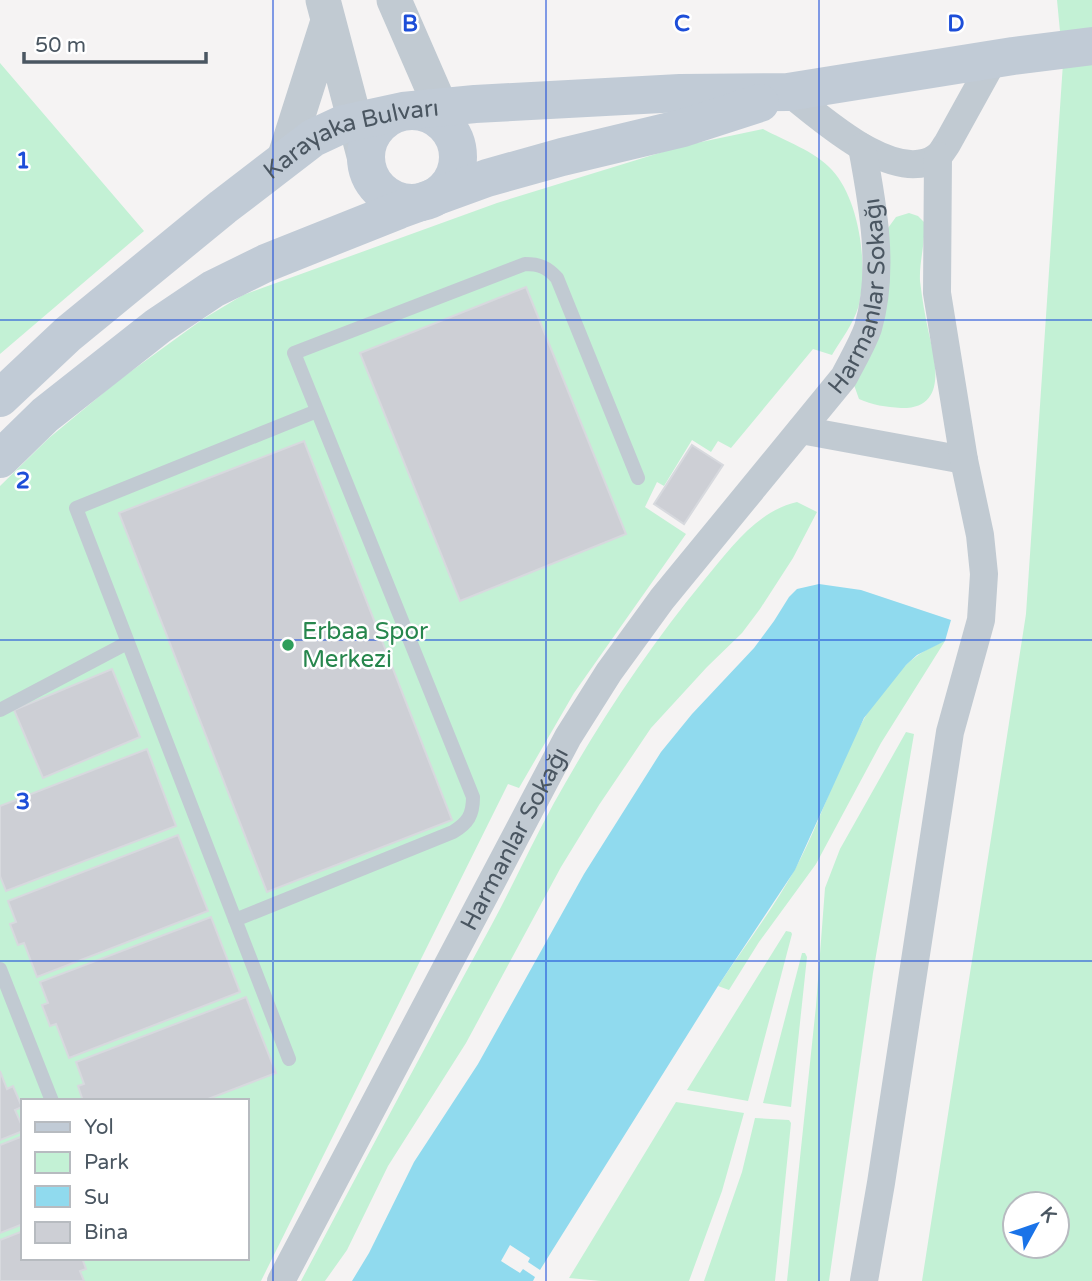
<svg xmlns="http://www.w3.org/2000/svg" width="1092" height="1281" viewBox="0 0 1092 1281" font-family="'Varela Round',sans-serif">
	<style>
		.green { fill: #c3f1d5; fill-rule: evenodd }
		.water { fill: #90daee }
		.building { fill: #cdcfd5; stroke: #d7d9de; stroke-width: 2 }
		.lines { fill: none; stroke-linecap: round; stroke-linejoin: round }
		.service { stroke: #c1cad2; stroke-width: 14 }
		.minor { stroke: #c1cad2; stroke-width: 28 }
		.tertiary { stroke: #c1cad2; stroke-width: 35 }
		.secondary { stroke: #c1cbd6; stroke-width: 38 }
		.grid { fill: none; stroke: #1d4ed8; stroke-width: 2; stroke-opacity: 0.55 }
		.leisure-dot { fill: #2e9e5b; stroke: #fff; stroke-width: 2.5 }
		.labels { text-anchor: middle; stroke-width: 5; stroke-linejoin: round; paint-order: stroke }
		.street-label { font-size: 24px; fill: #4a5661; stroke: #fff }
		.leisure-label { font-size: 24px; fill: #27864d; stroke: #fff; text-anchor: start }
		.grid-label { font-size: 23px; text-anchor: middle; font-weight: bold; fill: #1d4ed8; stroke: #fff; stroke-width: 5; stroke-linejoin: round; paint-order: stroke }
	</style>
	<rect width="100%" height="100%" fill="#f5f3f3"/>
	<path class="green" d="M1057 0H1092V1281H922L1026 614 1063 63ZM1015 1204H1057V1246H1015Z
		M0 63 144 231 0 354Z
		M763 129C785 141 815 151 832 170 860 200 869 269 858 308 853 324 841 340 832 355L813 349 731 448 718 441 711 452 692 440 664 486 657 482 645 507 686 534 574 693 519 788 508 784 261 1281H0V486L49 438 119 380 203 319 243 295 497 203 682 146ZM23 1101H247V1258H23Z
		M909 213 918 216 924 222C926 241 919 261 920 281 922 298 925 316 929 334 936 363 947 409 901 408 886 407 872 405 859 399L854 385 888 228 896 217Z
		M797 502 817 512 793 558 760 609 742 633 707 667 651 728 599 805 561 867 466 1043 388 1166 347 1250 325 1281H301C364 1162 427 1043 491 926 513 885 532 843 554 803 598 724 648 648 705 579 730 549 757 511 797 502Z
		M945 641 881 743 816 864 759 942 729 990 718 986C744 947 773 909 795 869 836 796 859 673 945 641Z
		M906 732 914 734 873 973 829 1281H787L816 1006 825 888 840 849Z
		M786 931 791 932 792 934 748 1101 687 1090Z
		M802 953H805L807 957 791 1107 763 1103Z
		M676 1102 744 1113 722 1191 689 1281H601L569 1278Z
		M755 1118 789 1120 791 1123 775 1281H704L742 1172Z"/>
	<path class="water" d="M819 584 861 590 951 620 945 641 917 655 906 665 864 718 795 870 718 986 540 1270 528 1262 530 1258 510 1245 501 1261 520 1273 523 1269 535 1277 533 1281H352L369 1253 414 1162 478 1064 584 874 661 752 692 714 754 648 774 621 789 597 797 589Z"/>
	<path class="building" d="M526 287 626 534 460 601 360 353Z
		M304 441 452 820 267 892 119 513Z
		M692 445 723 465 684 524 654 504Z
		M112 669 140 737 43 778 14 710Z
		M147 749 176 826 6 891 0 876V806Z
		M178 835 208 911 37 977 24 943 18 945 10 924 16 922 8 901Z
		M211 917 240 992 69 1058 56 1024 50 1026 42 1005 48 1003 40 982Z
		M246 997 276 1073 203 1101H83L78 1086 84 1084 76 1062Z
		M0 1071 7 1089 13 1086 22 1107 15 1110 23 1128V1131L0 1140Z
		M23 1136V1224L0 1233V1145Z
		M23 1231V1258H82L86 1269 80 1271 84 1281H0V1240Z"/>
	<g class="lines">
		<path class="service" d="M0 710 127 643
			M235 920 453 832C468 823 473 815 473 797L294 353 525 264C539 264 547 267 557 278L638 478
			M0 969 52 1101
			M289 1059 76 508 317 411"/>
		<g class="minor">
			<path d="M788 92C819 116 895 187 937 157 941 154 944 148 947 144L994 59"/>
			<path d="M801 430 964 460"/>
			<path id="s1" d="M281 1281 568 737 609 672 662 599 844 377C852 361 862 345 868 328 885 270 873 206 862 147"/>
			<path d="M864 1281 881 1183 950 732 981 620 984 574 980 535 964 460 937 293 938 156"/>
		</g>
		<path class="tertiary" d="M323 0 367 167
			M394 0 455 140
			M284 159 328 21"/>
		<g class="secondary">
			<circle cx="412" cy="157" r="46"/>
			<path id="s2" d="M0 398 68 334 223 207 313 138 343 124 403 111 475 104 680 93 788 92 1013 56 1092 46"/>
			<path d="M0 459 45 415 158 326 213 289 266 263 399 210 487 178 562 157 683 128 760 103"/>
		</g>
	</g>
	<path class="grid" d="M273 0V1281M546 0V1281M819 0V1281M0 320H1092M0 640H1092M0 961H1092"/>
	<circle class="leisure-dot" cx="288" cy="645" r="7"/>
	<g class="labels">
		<g class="street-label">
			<text dy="8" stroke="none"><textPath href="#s2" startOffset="443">Karayaka Bulvarı</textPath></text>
			<text dy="8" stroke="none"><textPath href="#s1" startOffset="1153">Harmanlar Sokağı</textPath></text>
			<text dy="8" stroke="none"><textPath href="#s1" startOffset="500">Harmanlar Sokağı</textPath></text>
		</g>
		<g class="leisure-label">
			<text x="302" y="639">Erbaa Spor<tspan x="302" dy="28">Merkezi</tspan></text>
		</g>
	</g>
	<g class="grid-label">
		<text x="410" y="31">B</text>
		<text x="682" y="31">C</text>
		<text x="956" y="31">D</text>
		<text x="23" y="168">1</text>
		<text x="23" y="488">2</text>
		<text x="23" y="809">3</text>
	</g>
	<rect x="21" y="1099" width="228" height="161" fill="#ffffff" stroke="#b7bbc0" stroke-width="2"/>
	<rect x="35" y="1122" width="35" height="10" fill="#c1cbd6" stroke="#b7bbc0" stroke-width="2"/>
	<text x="84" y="1134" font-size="21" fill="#4a5661">Yol</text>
	<rect x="35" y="1152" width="35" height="21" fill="#c3f1d5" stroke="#b7bbc0" stroke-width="2"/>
	<text x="84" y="1169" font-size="21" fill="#4a5661">Park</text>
	<rect x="35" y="1186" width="35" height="21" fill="#90daee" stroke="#b7bbc0" stroke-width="2"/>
	<text x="84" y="1204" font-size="21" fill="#4a5661">Su</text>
	<rect x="35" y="1222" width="35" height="21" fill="#cdcfd5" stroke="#b7bbc0" stroke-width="2"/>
	<text x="84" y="1239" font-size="21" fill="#4a5661">Bina</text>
	<g transform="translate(1036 1225) rotate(50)"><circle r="33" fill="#ffffff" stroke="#b7bbc0" stroke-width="2"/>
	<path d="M0-5L12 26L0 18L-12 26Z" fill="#1a73e8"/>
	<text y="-10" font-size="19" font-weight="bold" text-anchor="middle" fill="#4a5661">K</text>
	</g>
	<path d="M24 52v10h182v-10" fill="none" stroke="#4a5661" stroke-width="3.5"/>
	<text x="35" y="52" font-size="21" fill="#4a5661" stroke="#ffffff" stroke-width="5" paint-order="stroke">50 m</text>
</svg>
